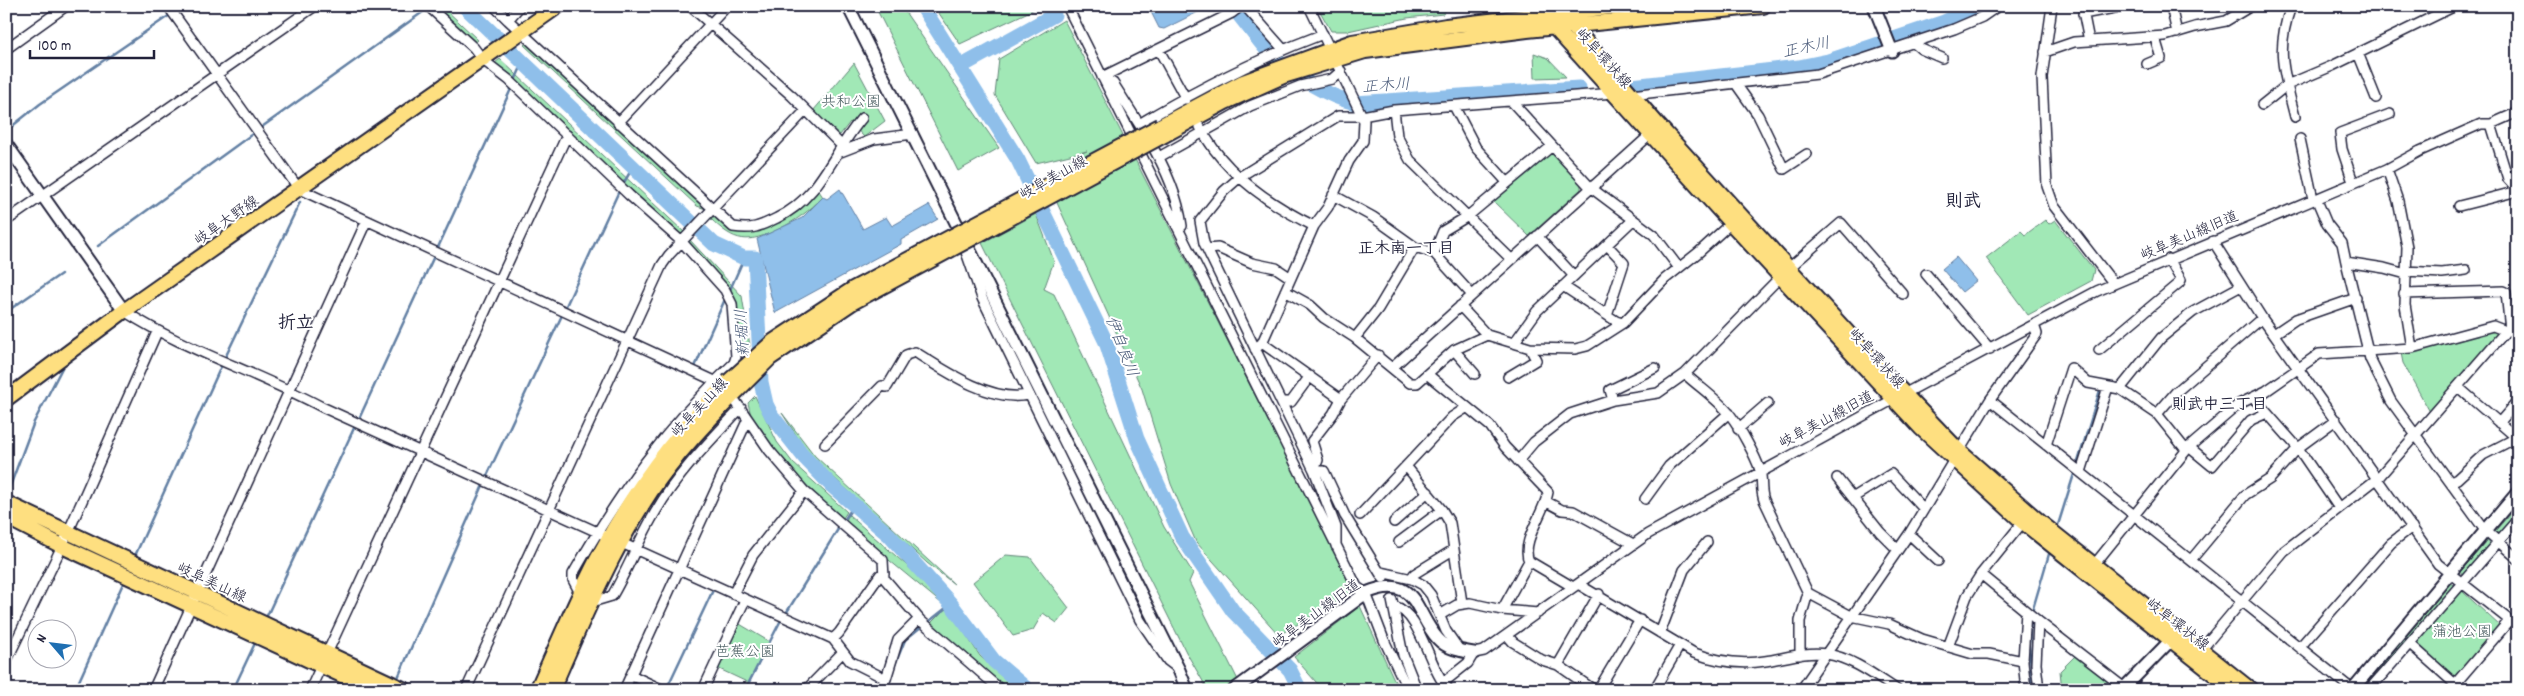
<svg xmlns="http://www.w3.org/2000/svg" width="2524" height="696" viewBox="0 0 2524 696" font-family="Dekko,'Klee One',sans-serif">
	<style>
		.green { fill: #a1e8b6; stroke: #628578 }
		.water { fill: #8fbfea; stroke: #6380a4 }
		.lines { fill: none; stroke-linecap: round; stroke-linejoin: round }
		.stream { stroke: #6380a4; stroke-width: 2.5 }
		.river { stroke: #8fbfea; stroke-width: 15 }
		.minor-casing { stroke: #22223b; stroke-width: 12 }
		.tertiary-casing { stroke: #22223b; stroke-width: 15 }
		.primary-casing { stroke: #22223b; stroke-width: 18 }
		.minor { stroke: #fff; stroke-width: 9 }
		.tertiary { stroke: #fff; stroke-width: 11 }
		.primary { stroke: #fedf80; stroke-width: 14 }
		.primary-bridge-casing { stroke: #22223b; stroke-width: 18; stroke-linecap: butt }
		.primary-bridge { stroke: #fedf80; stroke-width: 14 }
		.labels { text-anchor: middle; stroke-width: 4; stroke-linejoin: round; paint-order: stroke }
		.street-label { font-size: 15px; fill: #22223b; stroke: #fff }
		.park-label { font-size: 15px; fill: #485d60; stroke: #fff }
		.water-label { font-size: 16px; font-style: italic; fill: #485978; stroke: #fff }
		.neighbourhood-label { font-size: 16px; font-weight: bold; fill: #22223b; stroke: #fff }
		.quarter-label { font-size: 18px; font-weight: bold; fill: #22223b; stroke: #fff }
	</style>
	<rect width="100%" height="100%" fill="#fff"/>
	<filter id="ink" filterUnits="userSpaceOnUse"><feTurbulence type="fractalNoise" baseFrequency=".02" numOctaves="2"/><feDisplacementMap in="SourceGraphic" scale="10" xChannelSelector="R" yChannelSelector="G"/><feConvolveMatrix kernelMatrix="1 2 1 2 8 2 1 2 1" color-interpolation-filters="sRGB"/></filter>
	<g filter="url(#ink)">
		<path class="green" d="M436 6H442L478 40 475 43Z
			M875 6H901L999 148 958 171Z
			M934 6H1041L960 44Z
			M1317 6H1475L1447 9 1443 14 1407 18 1348 31H1331Z
			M1064 20 1355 591 1279 635 1196 542 1171 484 1142 389 1053 194 1067 189 1059 169 1071 158 1087 151 1036 163 995 95 999 59Z
			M528 41 706 209 697 206 524 45Z
			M1534 53 1548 58 1566 77 1535 78Z
			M500 59 685 233 683 235 679 234 495 63Z
			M854 63 885 121 864 137 850 122 840 135 813 111Z
			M1549 153H1553L1581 184V189L1529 236 1492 200Z
			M819 191 823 197C809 211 797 220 779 229 748 244 735 243 710 218L714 215 732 228 750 233 801 209Z
			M1036 214 1054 261 1044 289 1054 294 1164 527 1193 573 1189 582 1243 690H1208L1186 652 982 243Z
			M2045 220 2049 224 2055 220 2094 270 2091 281 2028 315 1986 258 2021 231 2025 235Z
			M689 239 742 296 750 346 742 353 739 344 737 302 687 242Z
			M2497 330 2498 333 2430 412 2403 363 2401 353 2470 335Z
			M755 396 777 442 793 463 847 512 843 518C819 497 795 476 774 451 766 441 764 426 752 420L748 403Z
			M782 413 815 456 954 584 927 563 808 454Z
			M2518 505V513L2499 534 2495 531Z
			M849 515 928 584 941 599V603L844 523Z
			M2487 541 2490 543 2463 576 2460 572Z
			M1006 555 1030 557 1069 608 1057 623 1043 613 1033 630 1013 636 973 582Z
			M2450 583 2455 586 2366 689 2363 684Z
			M2462 591 2500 626 2455 678 2415 643Z
			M1360 606 1399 690H1323L1294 657Z
			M945 609 951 612 980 656 1018 690H1006L931 623Z
			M738 623 770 642 749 683 715 667Z
			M2076 655 2116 686V689L2062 690 2060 671Z"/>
		<path class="water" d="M1148 6H1210L1164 29 1159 28Z
			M840 189 863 229 886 217 892 226 929 205 938 219 901 240V244L775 313 757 239 802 218 823 197 827 199Z
			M1956 257 1976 281 1962 292 1942 269Z"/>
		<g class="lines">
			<path class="stream" d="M175 11 182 6
				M259 129 427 9
				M6 131 40 104 170 15
				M98 246 255 132
				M729 292 744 258
				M565 308 619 191 633 167
				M6 312 61 274
				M694 369 726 297
				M358 421 523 63
				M2077 465 2100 390
				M486 478 563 313
				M6 497 34 422 62 368
				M843 522 852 508
				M2058 525 2075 471
				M134 558 223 362 300 202
				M2032 612 2049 554
				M785 615 840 526
				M2031 618 2029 645 2033 690
				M265 620 355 426
				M927 623 951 604
				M894 667 905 640 922 626
				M396 682 484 483
				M75 690 125 579
				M233 690 256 641
				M666 690 714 588
				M745 690 781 620"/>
			<path class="river" d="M464 6 714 244 744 258H755L761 382 766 404 772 416 805 458 832 486 889 535 951 604 994 661 1028 690
				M922 6 1018 160 1106 342 1137 439 1182 537 1233 611 1290 670 1300 690
				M1232 6C1245 22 1257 39 1271 55 1290 74 1329 97 1355 103L1579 88
				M960 67 1054 15
				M1632 86 1799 67 1828 61 1944 22 1979 6"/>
			<defs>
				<path id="minor" d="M168 6 299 189 717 382
					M428 6 474 48 483 60 509 80 629 195 682 242 725 290 732 304 736 357 734 363C666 427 619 493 573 574V580L581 595
					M494 6 508 20
					M520 6 508 20 733 227C752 230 759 227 777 218 820 198 833 152 862 118
					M690 6 792 96 842 146
					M1067 6 1357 587 1366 593 1384 640 1408 690
					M1245 6 1283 49
					M2052 6 2042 77 2047 186 2054 206 2114 284
					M2082 6 2089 41
					M2171 6 2177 33
					M2291 6C2275 51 2284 73 2295 117
					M2083 14 2125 6
					M1914 43 1921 49 1942 58
					M6 49 66 6
					M1159 50 1186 99
					M2045 52 2074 42 2089 41 2165 36 2195 27 2226 21 2251 6
					M2358 53 2376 98
					M2147 64 2161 58 2155 38
					M1102 77 1232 13 1241 6
					M1103 77 1113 83 1141 127
					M1736 84 1758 115 1784 169 1807 154
					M1631 95 1818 74 1954 29 1982 17 1998 6
					M1512 102 1590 187 1654 235 1679 268
					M2262 105 2287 85 2332 66 2455 6
					M1454 106 1476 148 1507 182
					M1394 110 1397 136 1410 160 1511 259
					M618 123 727 6
					M1139 124C1198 89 1259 58 1323 34
					M2491 124 2508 179 2518 190
					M1200 127C1224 173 1269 204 1314 226
					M1148 139C1164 165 1178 196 1182 226
					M2300 139 2313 199
					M838 153 874 139 913 134
					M1159 157 1250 106 1300 86 1332 79 1341 71
					M2387 169 2398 201 2407 247 2405 305 2412 348
					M2353 182 2342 149 2340 133 2390 114
					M1333 195 1373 217 1415 247 1434 253 1472 295
					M2316 198 2327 224 2342 243 2346 262
					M2459 206 2518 191
					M6 221 315 6
					M1537 236 1574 276
					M2213 241 2262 318 2438 564 2518 627
					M1607 245 1624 263 1607 315
					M1207 249 1218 248 1252 263 1276 268 1291 278
					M966 252 982 298 1140 620 1168 661 1176 667
					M1434 253 1443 231 1468 216 1552 146
					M2406 271 2442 273 2466 270
					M1926 274 1990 349
					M2406 274 2384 268 2346 262 2370 359 2391 401 2484 529 2518 559
					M1563 286 1616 321 1623 323
					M1285 291 1310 305 1324 318 1355 338 1410 383H1417L1454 350 1487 335
					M2404 294 2504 291 2506 292 2510 330
					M1460 306 1487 335 1530 348 1575 349 1587 346 1623 323 1665 279 1699 252 1731 223
					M124 311C186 351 257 372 322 407L833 639 850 661 886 679 880 690
					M2274 334 2296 319 2356 298
					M1355 338 1378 309 1415 247
					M1262 343 1341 399
					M1514 343 1537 311 1633 220
					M1255 349 1262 343 1314 226 1328 207 1349 161 1363 141 1364 121 1362 116 1309 6
					M1454 350 1475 374
					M2099 350 2179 283 2181 280 2169 259
					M1378 355 1341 399 1333 414 1312 441 1318 460 1314 470 1324 471 1345 516 1383 578
					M1393 367 1651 134
					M1427 374 1490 426 1505 447 1548 492C1545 512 1520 542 1529 561L1573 587
					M1685 374C1699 387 1719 400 1731 416 1740 428 1755 455 1760 470 1763 481 1760 490 1764 500L1808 593 1851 616 1889 624 1922 639 1973 654H1989L2023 661
					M1508 377 1536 360 1530 348
					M2458 387 2518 439
					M2253 397 2298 448 2336 420
					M1613 400 1610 390 1655 368
					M1990 400 2353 690
					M736 402 769 450 804 491 883 560 884 578 920 620 1001 690
					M1281 402H1291L1310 376
					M2157 414 2176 392 2262 318
					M2499 423 2518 401
					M1738 429 1768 403
					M825 444 882 386 887 387 906 355 915 352C945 371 992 403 1028 395
					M2046 445 2071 368 2088 383 2120 389
					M2189 447 2212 466 2251 420 2267 413
					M2186 450 2157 414 2120 389 2161 338 2193 312 2241 286
					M1518 461 1534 442 1570 414 1613 400 1658 393 1685 374 1789 268 1841 223 1903 294
					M1406 466 1442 510 1450 523 1462 603
					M2081 472 2108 387
					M1837 478 1880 532 1898 550
					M2451 482 2457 479 2483 455 2516 438
					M1854 497 1891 474 1924 509
					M1645 499 1669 466 1729 413
					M1547 502 1562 510 1573 511 1633 544
					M1360 515 1452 417 1466 408
					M1394 522 1428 492
					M2023 522 1981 574 2038 621 2036 664 2039 690
					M1909 534 1938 561
					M1399 542 1442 510
					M1336 546V527L1314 470 1204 243 1200 221 1224 191 1241 176 1338 116H1362L1394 110 1614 93
					M2191 560 2245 495 2270 479 2298 448 2339 508
					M2094 565 2189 447 2239 404 2266 391 2319 354 2412 348 2493 326 2506 331 2518 329
					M1381 572 1412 579 1423 585 1431 595 1446 631 1460 651
					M1412 579 1414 574 1453 550
					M1578 584 1694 653C1716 661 1742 665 1765 661 1785 658 1806 651 1826 654 1851 657 1877 677 1897 690
					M733 594 753 555 804 491
					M1392 600 1403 655 1417 690
					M592 602 612 596C628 569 639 539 656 511 678 473 711 440 741 408
					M1394 606C1421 613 1429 670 1449 690
					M1502 610 1529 561
					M1440 615 1457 605 1470 603 1502 610 1538 613
					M2038 621 2127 690
					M1660 633 1684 570 1707 542
					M1507 635 1513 642 1542 660 1558 665 1594 690
					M833 639 839 633 880 575 884 573
					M2410 644 2455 684
					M1948 647 1967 596 1981 574
					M2300 647 2391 543 2412 527
					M2201 650 2284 551 2378 478 2506 331
					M1800 655V621L1808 593
					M6 662 62 546 157 332
					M1558 665 1599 594
					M631 675 663 690
					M886 679 898 640 919 619
					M1444 682 1468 663 1474 653 1484 651 1648 534 1885 404 2097 291 2387 169 2420 151 2481 124H2491L2518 112
					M153 690 366 222
					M310 690 567 135
					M466 690 662 265 669 255 806 110
					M624 690 747 421
					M703 690 745 600
					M806 690 842 653
					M1598 690 1640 620
					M1654 690 1680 645
					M1801 690 1909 534 1990 400 2037 334 2034 325
					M2026 690 2023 661 2026 611
					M2369 690 2518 519
					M2450 690 2509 621"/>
				<path id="tertiary" d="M848 6 1179 670 1187 690
					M1874 6 1892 51
					M6 144 124 311
					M2124 688 2172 639
					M1234 690 1366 593C1418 572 1414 613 1438 639 1447 649 1461 651 1474 653
					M2352 690 2518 492"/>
				<path id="primary" d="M1535 6 1731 223 1921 428 2023 522 2234 690
					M1555 6 1658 125 1889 378 1960 452 2041 523 2251 690
					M1160 126 1243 82 1352 42 1446 26 1619 6
					M1164 135 1225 102 1283 76 1365 51 1527 30 1763 6
					M6 399 124 311 558 6
					M6 503 405 690
					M6 517 62 546 374 690
					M537 690C558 644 577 596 601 552 634 490 678 431 728 382
					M552 690C581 623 611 552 651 491 676 454 707 422 738 390"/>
			</defs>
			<use href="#minor" class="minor-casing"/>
			<use href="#tertiary" class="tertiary-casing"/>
			<use href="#primary" class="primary-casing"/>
			<use href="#minor" class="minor"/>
			<use href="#tertiary" class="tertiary"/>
			<use href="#primary" class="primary"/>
			<defs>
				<path id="primary-bridge" d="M728 382 774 341 853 289 1160 126
					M738 390 770 358 853 302 1164 135"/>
			</defs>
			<use href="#primary-bridge" class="primary-bridge-casing"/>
			<use href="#primary-bridge" class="primary-bridge"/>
		</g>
	</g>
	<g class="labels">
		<g class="street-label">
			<text transform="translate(1604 58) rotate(48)" y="5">岐阜環状線</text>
			<text transform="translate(1053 177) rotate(-29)" y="5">岐阜美山線</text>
			<text transform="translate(226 220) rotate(-35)" y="5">岐阜大野線</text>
			<text transform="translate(2189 235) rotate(-23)" y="5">岐阜美山線旧道</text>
			<text transform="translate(1877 358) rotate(48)" y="5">岐阜環状線</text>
			<text transform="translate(699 407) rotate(-47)" y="5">岐阜美山線</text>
			<text transform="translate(1826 419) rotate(-28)" y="5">岐阜美山線旧道</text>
			<text transform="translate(212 582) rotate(25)" y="5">岐阜美山線</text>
			<text transform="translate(1316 613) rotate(-36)" y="5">岐阜美山線旧道</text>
			<text transform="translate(2178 624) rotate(38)" y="5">岐阜環状線</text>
		</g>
		<g class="park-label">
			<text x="851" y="106">共和公園</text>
			<text x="2462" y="636">蒲池公園</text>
			<text x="745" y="656">芭蕉公園</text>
		</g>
		<g class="water-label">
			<text transform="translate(1806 46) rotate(-12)" y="6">正木川</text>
			<text transform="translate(1386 84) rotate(-4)" y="6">正木川</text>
			<text transform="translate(741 333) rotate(-93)" y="6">新堀川</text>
			<text transform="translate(1123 346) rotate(69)" y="6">伊自良川</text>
		</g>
		<g class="neighbourhood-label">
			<text x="1406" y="253">正木南一丁目</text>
			<text x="2219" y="409">則武中三丁目</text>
		</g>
		<g class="quarter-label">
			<text x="1963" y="206">則武</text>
			<text x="296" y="328">折立</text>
		</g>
	</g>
	<rect width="2524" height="696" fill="none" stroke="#fff" stroke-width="25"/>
	<rect x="12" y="12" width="2499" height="671" fill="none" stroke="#22223b" stroke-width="2" filter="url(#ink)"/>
	<g transform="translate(52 644) rotate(298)"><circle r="24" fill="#ffffff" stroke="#a7a7b1"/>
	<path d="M0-4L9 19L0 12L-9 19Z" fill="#1f6fb2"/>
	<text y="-8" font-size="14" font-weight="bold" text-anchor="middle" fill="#22223b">N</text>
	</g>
	<path d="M30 50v8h124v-8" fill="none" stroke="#22223b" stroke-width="2.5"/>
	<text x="38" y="50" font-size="15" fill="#22223b" stroke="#ffffff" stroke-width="4" paint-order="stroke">100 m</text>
</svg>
